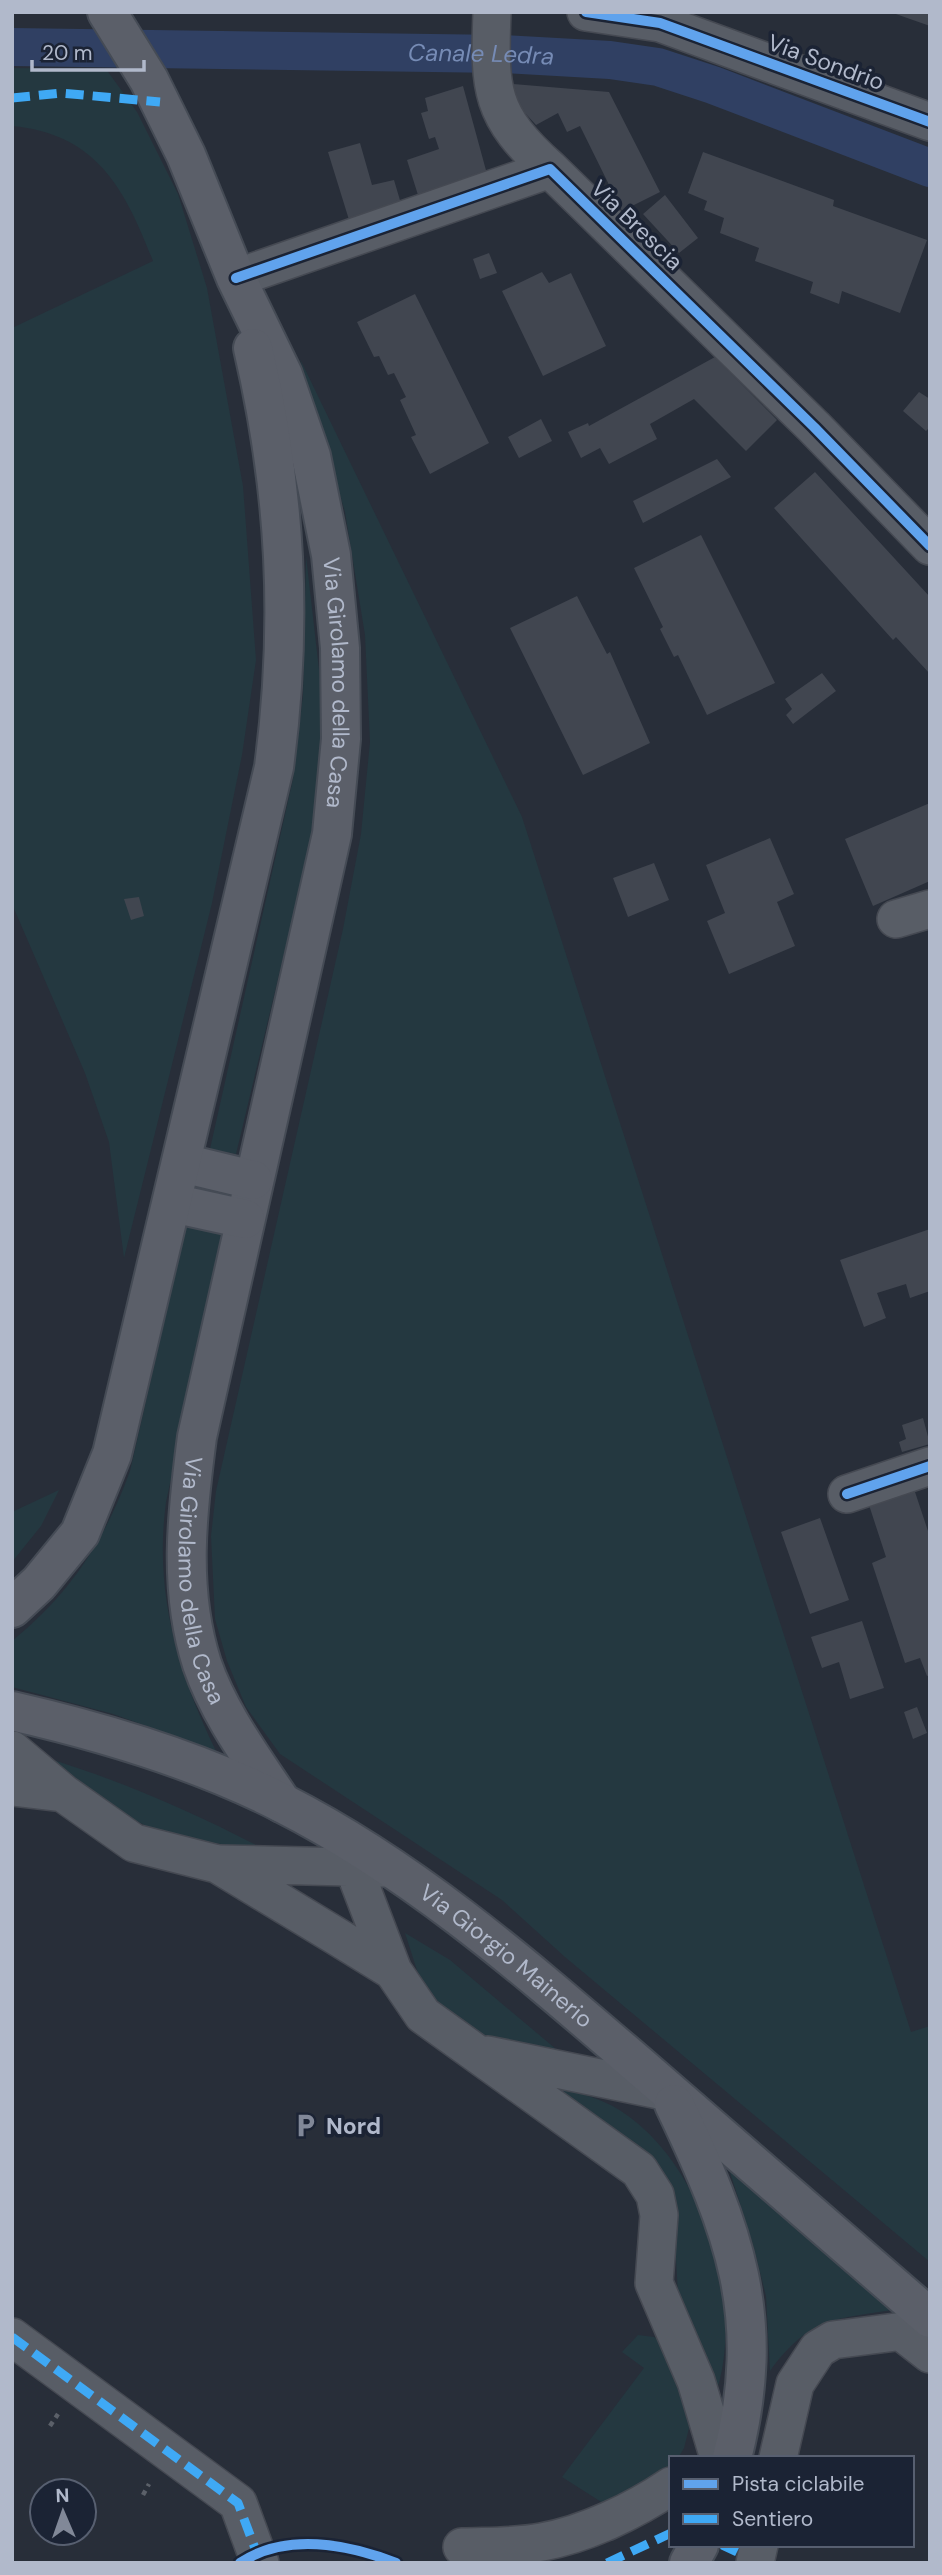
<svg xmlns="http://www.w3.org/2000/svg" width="942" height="2575" viewBox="0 0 942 2575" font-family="'DM Sans',sans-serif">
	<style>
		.green { fill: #243840 }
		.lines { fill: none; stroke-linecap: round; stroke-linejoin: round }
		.canal { stroke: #304063; stroke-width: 38 }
		.building { fill: #414650 }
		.minor-casing { stroke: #454952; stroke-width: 40 }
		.major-casing { stroke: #454b55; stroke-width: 42 }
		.path { stroke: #5b6069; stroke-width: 4.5; stroke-dasharray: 5 5; stroke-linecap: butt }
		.minor { stroke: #585d66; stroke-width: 37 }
		.major { stroke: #5b5f69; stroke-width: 38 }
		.quiet { stroke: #3fa9f5; stroke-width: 9; stroke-dasharray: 18 9; stroke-linecap: butt }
		.cycleway-casing { stroke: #1b2334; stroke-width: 15 }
		.cycleway { stroke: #60a3ed; stroke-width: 10 }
		.labels { text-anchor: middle; stroke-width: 7; stroke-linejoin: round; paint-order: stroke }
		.street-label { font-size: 23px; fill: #b1b9cb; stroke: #1b2334 }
		.poi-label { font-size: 23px; font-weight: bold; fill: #b1b9cb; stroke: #1b2334; text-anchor: start }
		.water-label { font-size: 24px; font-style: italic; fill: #768bb5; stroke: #1b2334 }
	</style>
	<rect width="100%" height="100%" fill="#282e39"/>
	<path class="green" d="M12 68 106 69 137 112 178 194 207 288 243 486 256 660 242 755 212 903 124 1258 109 1142 85 1073 12 904V328L153 261C125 189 97 134 12 126Z
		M300 359 522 817 911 2032 930 2026V2262L565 1957 502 1900 280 1754 246 1707 227 1661 215 1619 211 1536 216 1491 343 929 361 834 370 742 365 635 345 512Z
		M306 556 322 696 320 789 305 866 236 1154 210 1149 293 779 303 695Z
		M186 1227 224 1235 166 1502C154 1591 177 1671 216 1751L113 1714 12 1687V1641C70 1594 105 1540 130 1471Z
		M59 1490 41 1526 12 1562V1512Z
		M43 1757C123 1781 198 1814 271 1853L163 1834 114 1810Z
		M405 1933 450 1960 569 2060 493 2045 424 1992Z
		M541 2081C566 2090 598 2096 621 2111 704 2165 747 2304 715 2396L678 2293 673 2207Z
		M727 2163 899 2309C837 2319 810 2316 770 2371L766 2296 754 2248Z
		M638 2335 654 2337 671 2350 690 2424 684 2448 678 2458H671V2468L606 2505 562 2477 644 2368 622 2352Z"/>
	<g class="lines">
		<path class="canal" id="s1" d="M12 47 503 54 610 60 658 67 713 85 930 168"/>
	</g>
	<path class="building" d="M893 12H930V26L893 13Z
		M513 84 609 92 660 192 622 211 580 126 567 132 558 113 536 125 515 102Z
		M463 86 487 174 418 195 407 160 439 149 435 137 429 139 421 113 428 111 425 98Z
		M360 143 372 185 394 180 402 207 350 223 328 152Z
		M703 152 834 200 833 206 927 240 900 313 842 291 839 304 810 293 813 282 755 261 759 248 720 233 724 218 704 210 707 201 688 193Z
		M665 195 698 238 679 253 643 214Z
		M489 253 497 273 480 279 473 259Z
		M542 272 549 283 571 273 606 346 543 376 502 291Z
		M415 294 489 443 430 474 411 437 416 435 400 400 406 397 394 373 388 375 379 356 374 357 357 322Z
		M715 357 777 420 746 451 694 399 650 424 657 439 609 464 600 448 581 458 568 432 588 423 589 426Z
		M919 392 930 399V427L926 431 903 411Z
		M541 419 552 441 519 458 508 437Z
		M717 459 731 477 643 523 633 501Z
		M815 472 930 597V674L896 637 893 640 774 508Z
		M701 535 775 683 707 715 678 655 674 657 660 629 663 627 634 568Z
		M577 596 607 654 610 652 650 743 583 775 510 628Z
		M822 673 836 691 793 724 786 715 792 709 785 699Z
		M930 803V881L873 906 845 839Z
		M770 838 794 894 777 902 795 946 729 974 707 921 725 913 706 865Z
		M654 863 669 900 628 917 613 878Z
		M139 897 144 916 131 920 124 899Z
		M930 1229V1291L910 1298 906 1284 877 1293 886 1318 864 1327 840 1260Z
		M923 1418 930 1444 902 1452 899 1442 906 1439 902 1425Z
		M914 1489 930 1537V1675L927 1676 920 1658 905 1663 872 1563 886 1557 869 1505Z
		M820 1518 849 1600 810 1614 781 1532Z
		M862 1621 884 1688 850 1699 839 1662 822 1668 811 1637Z
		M917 1707 927 1733 913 1739 904 1712Z"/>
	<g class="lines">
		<defs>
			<path id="minor" d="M492 12C489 90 490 116 550 169
				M586 12 660 23 930 122
				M236 278 550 169 814 427 930 546
				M896 919 930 909
				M847 1494 930 1466
				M12 1750 63 1793
				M12 1787 63 1793 134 1843 217 1864 336 1936 393 1971 423 2015 639 2170 655 2195 659 2215 654 2283 696 2381 719 2458
				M346 1848 393 1971
				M220 1864 390 1868
				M488 2055 668 2092
				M12 2337 238 2503 260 2563
				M778 2458 795 2384 818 2349 833 2340 896 2332 903 2333 930 2354
				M462 2547C488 2546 516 2547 542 2542 586 2534 634 2511 671 2486
				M755 2563 759 2545"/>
			<g id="major">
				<path id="s2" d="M107 12 149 80 186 155 236 278 283 375 311 456 331 555 340 648 341 739 332 834 197 1437C187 1513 178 1589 202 1664 219 1714 253 1759 282 1803"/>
				<path d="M182 1163 253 1180"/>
				<path d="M172 1203 245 1219"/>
				<path d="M12 1608 39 1583 80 1533 112 1454 274 767C293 623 286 490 253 348"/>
				<path id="s3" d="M12 1711C104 1732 198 1760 282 1803 416 1871 529 1971 642 2068 738 2152 834 2235 930 2318"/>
				<path d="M674 2104C734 2230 768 2317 732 2458"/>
				<path d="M689 2563 699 2545"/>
			</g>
		</defs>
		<use href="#minor" class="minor-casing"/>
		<use href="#major" class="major-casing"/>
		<path class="path" d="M50 2426 58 2414
			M143 2495 149 2484"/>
		<use href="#minor" class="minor"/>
		<use href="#major" class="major"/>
		<path class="quiet" d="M12 98 61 93 160 102
			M12 2337 238 2503 259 2559
			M722 2545 737 2552
			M607 2563 671 2533"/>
		<defs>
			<path id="cycleway" d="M586 12 660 23 930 122
				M236 278 550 169 814 427 930 546
				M847 1494 930 1466
				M240 2563C286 2532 348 2544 396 2563"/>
		</defs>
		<use href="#cycleway" class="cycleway-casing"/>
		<use href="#cycleway" class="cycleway"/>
	</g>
	<defs>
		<symbol id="parking-bare" viewBox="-9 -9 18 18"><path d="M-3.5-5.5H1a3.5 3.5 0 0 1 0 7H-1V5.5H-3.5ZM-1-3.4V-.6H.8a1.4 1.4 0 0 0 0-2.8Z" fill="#818898" stroke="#1b2334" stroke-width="2.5" paint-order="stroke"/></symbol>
	</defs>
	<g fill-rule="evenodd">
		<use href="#parking-bare" x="288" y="2108" width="35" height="35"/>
	</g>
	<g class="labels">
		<g class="street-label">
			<text transform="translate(826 62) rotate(20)" y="8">Via Sondrio</text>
			<text transform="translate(637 225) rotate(44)" y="8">Via Brescia</text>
			<text dy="8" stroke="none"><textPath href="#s2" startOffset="719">Via Girolamo della Casa</textPath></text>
			<text dy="8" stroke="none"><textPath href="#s2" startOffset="1634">Via Girolamo della Casa</textPath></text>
			<text dy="8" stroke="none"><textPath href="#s3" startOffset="558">Via Giorgio Mainerio</textPath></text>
		</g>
		<g class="poi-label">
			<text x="326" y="2134">Nord</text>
		</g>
		<g class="water-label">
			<text dy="8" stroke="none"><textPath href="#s1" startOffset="469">Canale Ledra</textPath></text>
		</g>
	</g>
	<rect width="942" height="2575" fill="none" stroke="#b1b9cb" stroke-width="28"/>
	<rect x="669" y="2456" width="245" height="91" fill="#1b2334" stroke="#575f70" stroke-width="2"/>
	<rect x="683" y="2479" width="35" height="10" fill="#60a3ed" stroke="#575f70" stroke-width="2"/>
	<text x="732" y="2491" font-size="21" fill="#b1b9cb">Pista ciclabile</text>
	<rect x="683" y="2514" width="35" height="10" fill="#3fa9f5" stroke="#575f70" stroke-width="2"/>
	<text x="732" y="2526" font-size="21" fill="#b1b9cb">Sentiero</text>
	<g transform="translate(63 2512) rotate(358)"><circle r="33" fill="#1b2334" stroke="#575f70" stroke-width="2"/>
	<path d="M0-5L12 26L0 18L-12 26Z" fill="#818898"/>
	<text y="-10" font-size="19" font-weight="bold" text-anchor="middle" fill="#b1b9cb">N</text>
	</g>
	<path d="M32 60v10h112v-10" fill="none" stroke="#b1b9cb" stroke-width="3.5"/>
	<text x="42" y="60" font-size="21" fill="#b1b9cb" stroke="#1b2334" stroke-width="5" paint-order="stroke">20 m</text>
</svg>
